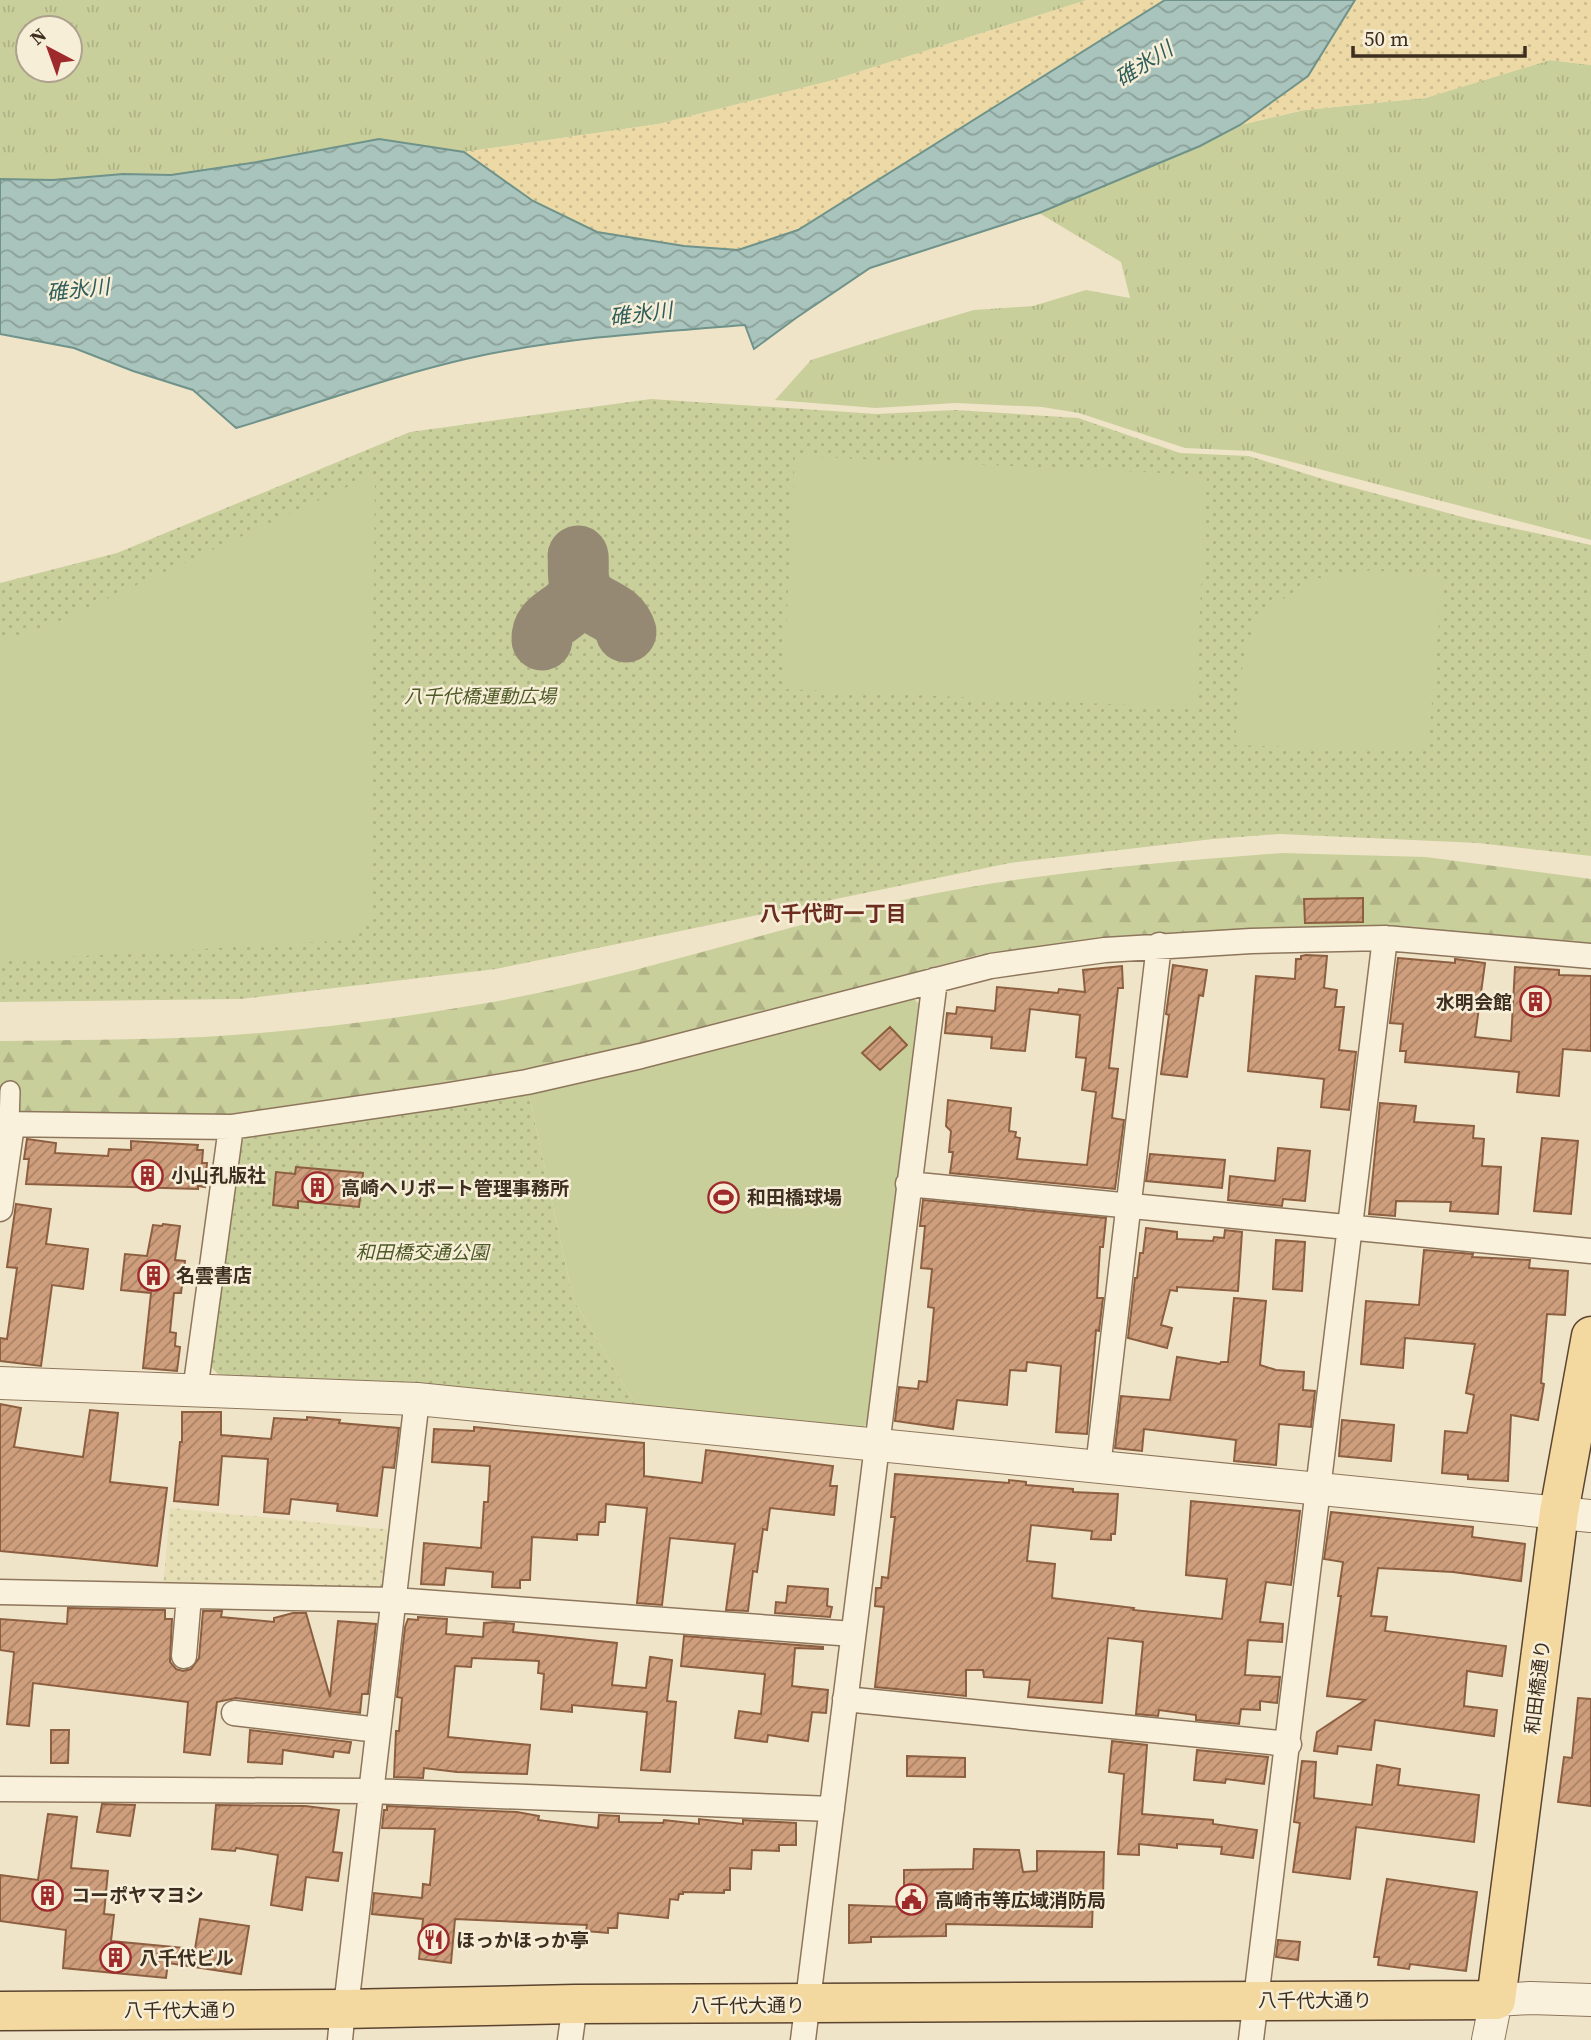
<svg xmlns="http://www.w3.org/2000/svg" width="1591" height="2040" viewBox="0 0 1591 2040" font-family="'Source Serif 4','Noto Sans JP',serif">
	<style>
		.farmland { fill: url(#farmland-dots) }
		.grass { fill: url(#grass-tufts); fill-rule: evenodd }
		.forest { fill: url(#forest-firs) }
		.sand { fill: url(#sand-dots) }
		.park { fill: url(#park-dots) }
		.pitch { fill: #c9cf9b }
		.water { fill: url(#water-waves); stroke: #6f938a; stroke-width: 2 }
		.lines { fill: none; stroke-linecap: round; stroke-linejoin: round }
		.taxiway { stroke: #968974; stroke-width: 61 }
		.building { fill: url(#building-hatch); stroke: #8d5f41; stroke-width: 2 }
		.pedestrian-casing { stroke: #8d765c; stroke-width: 22 }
		.minor-casing { stroke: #8d765c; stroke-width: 27 }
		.tertiary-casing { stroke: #8d765c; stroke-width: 34 }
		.primary-casing { stroke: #5b4430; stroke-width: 41 }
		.pedestrian { stroke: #faf1dc; stroke-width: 19 }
		.minor { stroke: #faf1dc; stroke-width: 24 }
		.tertiary { stroke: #faf1dc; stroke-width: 32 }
		.primary { stroke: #f3d9a0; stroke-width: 38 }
		.labels { text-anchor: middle; stroke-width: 5; stroke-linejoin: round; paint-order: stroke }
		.park-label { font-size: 19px; font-style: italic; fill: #4d5a26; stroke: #f7eed8 }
		.poi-label { font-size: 19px; font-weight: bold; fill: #3d2e20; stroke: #f7eed8; text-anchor: start }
		.street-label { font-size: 19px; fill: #3d2e20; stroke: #f7eed8 }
		.water-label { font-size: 21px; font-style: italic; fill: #2f5d5a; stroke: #f7eed8 }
		.neighbourhood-label { font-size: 21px; font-weight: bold; fill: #6b2e1e; stroke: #f7eed8 }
	</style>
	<defs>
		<pattern id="farmland-dots" width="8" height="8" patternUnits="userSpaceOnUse" patternTransform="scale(1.75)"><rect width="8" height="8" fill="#e6deb5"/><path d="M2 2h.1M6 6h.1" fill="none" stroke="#c6bf9b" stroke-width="1.8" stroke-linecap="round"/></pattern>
		<pattern id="grass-tufts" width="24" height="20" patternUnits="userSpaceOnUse" patternTransform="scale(1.75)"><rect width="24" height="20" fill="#c9cf9b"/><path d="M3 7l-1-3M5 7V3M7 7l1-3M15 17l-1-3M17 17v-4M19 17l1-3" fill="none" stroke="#aeb285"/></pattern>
		<pattern id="forest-firs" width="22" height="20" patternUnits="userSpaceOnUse" patternTransform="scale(1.75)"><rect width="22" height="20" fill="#c9cf9b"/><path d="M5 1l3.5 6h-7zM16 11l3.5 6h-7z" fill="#aeb285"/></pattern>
		<pattern id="sand-dots" width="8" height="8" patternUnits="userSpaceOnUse" patternTransform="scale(1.75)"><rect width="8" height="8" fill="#ecd9a5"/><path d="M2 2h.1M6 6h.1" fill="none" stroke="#cbbb8e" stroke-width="1.8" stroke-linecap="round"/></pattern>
		<pattern id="park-dots" width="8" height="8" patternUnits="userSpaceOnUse" patternTransform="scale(1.75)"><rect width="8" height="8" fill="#c9cf9b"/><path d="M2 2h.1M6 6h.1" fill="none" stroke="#aeb285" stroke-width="1.8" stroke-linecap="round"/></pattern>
		<pattern id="water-waves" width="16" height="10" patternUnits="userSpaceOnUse" patternTransform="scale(1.75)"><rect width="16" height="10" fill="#a9c4bc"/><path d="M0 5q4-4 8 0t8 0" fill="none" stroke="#8ba098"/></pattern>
		<pattern id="building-hatch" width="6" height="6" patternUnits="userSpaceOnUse" patternTransform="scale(1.75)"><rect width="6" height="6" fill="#cf9f7d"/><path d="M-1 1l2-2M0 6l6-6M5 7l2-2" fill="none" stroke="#a98266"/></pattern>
	</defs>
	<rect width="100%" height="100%" fill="#f0e4c8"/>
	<path class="farmland" d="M170 1508 393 1530 386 1583 375 1593 163 1589Z"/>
	<path class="grass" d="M0 0H1087L830 81 659 124 464 152 379 139 257 162 171 175 123 174 53 180 0 179ZM28 28H70V70H28Z
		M1550 60 1591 65V540L1250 451 1185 448 1079 413 1042 407 956 403 876 408 775 400 811 360 896 333 974 310 1033 306 1086 290 1130 298 1121 262 1039 213 1200 146 1240 125 1304 110 1425 98Z"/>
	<path class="forest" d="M1282 853 1426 857 1591 879V944L1389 927 1232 930 1118 936 978 955 696 1031 542 1066 400 1090 260 1112 218 1115 0 1113V1041C67 1040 135 1040 202 1037 296 1032 389 1020 481 1004 627 979 768 929 912 898 1034 873 1158 862 1282 853Z"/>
	<path class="sand" d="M1087 0H1165L798 230 738 250 684 246 597 232 533 201 464 152 659 124 830 81Z
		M1355 0H1591V65L1550 60 1425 98 1304 110 1240 125 1308 76Z"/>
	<path class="park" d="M651 399 877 414 956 410 1078 418 1180 453 1249 456 1329 481 1470 519 1591 545V856L1478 843 1280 834 1213 839 1010 863 496 969 241 999 0 1002V583L117 553 410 432Z
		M529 1095 573 1299 637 1407 222 1378 211 1367 240 1143 245 1138Z"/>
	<path class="pitch" d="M795 456 1207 475 1195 708 783 689Z
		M375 474 370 923 352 940 0 961V639L42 629Z
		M1372 570 1443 577 1428 746 1420 751 1235 745 1241 673 1255 618 1313 579Z
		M913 998 921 1006 867 1424 857 1432 637 1407 573 1299 529 1095Z"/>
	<path class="water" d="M1165 0H1355L1308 76 1240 125 1200 146 1039 213 870 268 796 318 754 349 745 325C653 332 561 338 470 358 390 376 314 405 236 428L193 390 133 371 74 348 0 334V179L53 180 123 174 171 175 257 162 379 139 464 152 533 201 597 232 684 246 738 250 798 230Z"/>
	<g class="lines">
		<path class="taxiway" d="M578 556C579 564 577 576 580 585 588 612 618 605 626 632
			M542 640C541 619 562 617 573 602 577 597 578 592 580 586"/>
	</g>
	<path class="building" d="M1363 898V922L1305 923 1304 899Z
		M1306 955 1327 956 1324 988 1337 990 1335 1007H1344L1339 1050 1356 1052 1349 1110 1321 1107 1324 1079 1248 1071 1256 976 1295 979 1296 959H1301V956Z
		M1398 958 1455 963V959L1485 963 1475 1037 1511 1041 1515 967 1559 970V975L1591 976V1051L1563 1049 1559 1096 1517 1092 1519 1072 1405 1062 1406 1051H1400L1403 1024 1390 1023Z
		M1173 965 1207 970 1203 996 1199 995 1187 1077 1161 1074 1169 1015 1166 1014Z
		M1122 966 1123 988H1118L1109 1068 1118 1069 1112 1118 1124 1120 1115 1189 950 1173 953 1152H949L951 1131 946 1126 948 1100 1011 1108 1009 1131 1016 1132 1015 1137 1020 1138 1017 1159 1087 1165 1096 1092 1082 1090 1086 1058 1076 1057 1080 1015 1030 1009 1025 1051 991 1048 992 1037 945 1033 947 1013 956 1014 957 1007 995 1011 997 987 1058 993 1059 989 1085 992 1083 970Z
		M890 1027 907 1045 880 1070 862 1053Z
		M1380 1103 1416 1106 1414 1122 1474 1126 1473 1138 1484 1139 1482 1166 1501 1167 1498 1214 1450 1211 1451 1202 1396 1201 1395 1216 1369 1214Z
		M1542 1138 1578 1141 1571 1214 1534 1211Z
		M27 1139 56 1143 55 1153 108 1156 109 1149 131 1150V1141L198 1145 197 1150H203L202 1163H207L205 1187 198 1186V1189L26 1184 29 1159H24Z
		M1278 1148 1310 1151 1305 1201 1283 1199 1282 1206 1228 1200 1230 1176 1275 1181Z
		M1150 1154 1225 1160 1222 1188 1146 1181Z
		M296 1167 363 1173 359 1207 298 1201V1208L273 1205 276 1172 295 1174Z
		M923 1200 1106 1218 1103 1247H1100L1097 1298H1103L1099 1331 1096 1330 1087 1434 1056 1432 1061 1366 1027 1362 1026 1371 1010 1370 1007 1405 957 1400 953 1429 895 1421 899 1387 918 1389 919 1381 927 1382 934 1308 928 1307 932 1269 921 1268 925 1226H920Z
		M16 1204 51 1209 46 1244 88 1249 83 1289 52 1285 41 1366 0 1361V1338L7 1339 17 1268 7 1267Z
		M163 1224 180 1226 175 1260 185 1261 181 1293H174L170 1332 176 1333 175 1346 180 1347 177 1371 143 1368 151 1293 121 1290 125 1254 147 1256 153 1225 162 1226Z
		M1146 1228 1177 1232V1239L1213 1241 1214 1237 1224 1238 1225 1230 1242 1232 1238 1291 1177 1287V1291L1170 1290 1161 1325 1172 1328 1167 1348 1128 1338 1135 1278H1137L1140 1253H1143Z
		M1276 1240 1305 1242 1302 1291 1273 1289Z
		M1424 1250 1473 1254 1472 1257 1530 1260 1529 1268 1568 1271 1565 1315 1547 1314 1541 1383 1544 1384 1538 1420 1511 1415 1508 1481 1468 1479V1475L1442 1473 1445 1431 1467 1433 1474 1395 1466 1393 1475 1344 1405 1338 1403 1368 1361 1364 1366 1301 1419 1305Z
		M1234 1298 1266 1301 1260 1365 1276 1370 1304 1372 1303 1390 1315 1391 1311 1427 1279 1424 1276 1465 1234 1461 1236 1440 1144 1429 1142 1451 1115 1448 1121 1396 1170 1400 1177 1357 1220 1364 1221 1362H1228Z
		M0 1404 21 1408 14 1447 83 1457 90 1410 118 1413 110 1482 167 1488 157 1566 0 1551Z
		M182 1412H221V1435L271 1439 274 1418 307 1420V1417L340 1420 339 1423 399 1428 394 1468 383 1467 377 1516 337 1511 338 1504 291 1499 289 1514 264 1512 268 1459 222 1456 218 1505 174 1501 180 1442H182Z
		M1342 1420 1394 1425 1391 1461 1339 1456Z
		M474 1427 644 1443V1476L702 1483 706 1450 833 1466 830 1486H837L834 1515 770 1508 767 1530 763 1529 757 1572 753 1571 748 1611 726 1610 735 1544 670 1538 662 1605 637 1603 647 1508 606 1504 605 1522H599L598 1535 577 1534V1540L532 1537 530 1580H520V1588L492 1587 493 1572 446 1568 444 1585 421 1584 424 1543 481 1548 484 1502H488L490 1466 432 1462 434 1429 474 1431Z
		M895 1474 1009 1483V1480L1026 1482V1485L1073 1489V1492L1118 1494 1115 1534H1111V1540L1091 1539 1092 1531 1031 1525 1027 1561 1055 1564 1052 1598 1134 1608 1133 1610 1222 1619 1227 1579 1186 1575 1191 1501 1300 1511 1291 1585 1266 1582 1260 1622 1283 1624 1282 1642 1248 1640 1245 1675 1280 1677 1277 1703 1260 1701V1710L1241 1709 1239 1724 1196 1720V1715L1159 1710 1158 1716 1136 1714 1143 1642 1108 1638 1102 1703 1028 1697 1030 1680 984 1677 983 1670H966V1696L875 1687 884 1607 875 1606 876 1588H881L882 1577 888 1578 895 1517H891Z
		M1331 1512 1473 1527 1472 1537 1525 1544 1521 1581 1453 1572 1378 1568 1371 1616 1387 1617 1385 1631 1506 1646 1502 1676 1467 1671 1464 1706 1497 1710 1494 1736 1375 1720 1371 1750 1338 1746 1337 1754 1314 1751 1317 1732 1365 1700 1327 1696 1341 1596H1338L1343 1562 1324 1559Z
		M788 1586 828 1589 827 1606 832 1607 830 1617 775 1613 776 1602 786 1603Z
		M68 1608 165 1610V1619H172L170 1662 176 1669 183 1671 191 1669 199 1658 203 1611H222L221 1617 274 1622V1618L293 1613H306L330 1697 338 1621 376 1624 368 1694H362L360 1713 236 1698 217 1702 210 1755 184 1752 188 1702 33 1683 29 1726 7 1724 14 1652 0 1650V1619L67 1624Z
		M418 1617 447 1619 446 1634 483 1637 484 1623 496 1622 514 1624 513 1632 617 1643 612 1685 646 1688 650 1657 672 1660 667 1701 676 1702 670 1772 641 1770 647 1712 572 1705V1712L541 1709 544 1674 538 1673 539 1661 472 1658 471 1667 455 1666 448 1737 530 1745 527 1774 457 1772 424 1768 423 1778 394 1777 396 1731H399L402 1698 397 1697 405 1627 408 1619 418 1620Z
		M684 1636 823 1647V1649L795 1648 792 1686 828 1690 826 1713 812 1712 808 1741 768 1735 767 1742 735 1738 739 1711 761 1714 765 1674 681 1666Z
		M1578 1698 1591 1699V1806L1558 1802 1564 1757 1572 1758Z
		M51 1730H69L68 1763H51Z
		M250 1730 351 1742 349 1753 334 1751 333 1757 283 1750 282 1764 248 1762Z
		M1112 1741 1147 1745 1142 1814 1213 1820V1824L1257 1830 1253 1858 1221 1854 1222 1847 1177 1844V1848L1139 1844V1855L1118 1854 1124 1774 1109 1772Z
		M1197 1750 1268 1757 1264 1784 1226 1779 1225 1783 1194 1780Z
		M907 1756 965 1758V1777L907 1776Z
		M1302 1761 1316 1762 1314 1798 1372 1805 1377 1765 1400 1769 1398 1785 1479 1795 1474 1842 1356 1827 1350 1879 1293 1872 1300 1823 1294 1822Z
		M102 1804 135 1805 130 1836 97 1832Z
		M216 1805 305 1806 339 1810 333 1852 342 1853 338 1881 306 1877 302 1910 271 1905 278 1855 236 1848 235 1851 212 1849Z
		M387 1806 517 1812 539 1816 538 1820 598 1828 599 1815 619 1816V1822L663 1823 664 1820 699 1824V1819L743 1824V1820L796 1823V1845H779V1851L752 1850 751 1869 730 1868V1890H724V1893L683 1892V1894H679L678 1900 670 1899 668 1918 618 1913 617 1928H608V1933L586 1931 587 1925 455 1919 451 1963 419 1959 423 1919 372 1914 374 1893 422 1898 423 1884 430 1885 435 1829 382 1828 384 1810H387Z
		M48 1814 77 1817 71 1868 108 1871 104 1914 114 1915 111 1941 195 1949 200 1919 249 1926 241 1974 168 1963 166 1978 63 1968 66 1930 0 1921V1875L38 1880Z
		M974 1849 1019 1850 1023 1872 1037 1871V1851L1104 1852 1103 1897 1093 1896 1092 1927 946 1924V1936L871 1937V1942L849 1943V1905L904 1907V1870L973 1869Z
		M1387 1879 1477 1892 1466 1971 1410 1964 1409 1969 1378 1965 1379 1957H1374Z
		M1278 1940 1300 1942 1298 1960 1276 1957Z"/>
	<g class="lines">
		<defs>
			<path id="pedestrian" d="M9 1125 10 1091"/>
			<path id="minor" d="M0 1124 231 1127 443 1096 527 1082 641 1056 991 966 1105 950 1251 941 1385 938 1591 956
				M908 1184 1591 1251
				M0 1209 12 1125
				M195 1391 231 1127
				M1098 1467 1159 945
				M0 1592 394 1600 853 1634
				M184 1656 189 1596
				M845 1699 1289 1744
				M234 1713 378 1730
				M0 1789 371 1791 832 1809
				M340 2040 343 2009 348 1990 417 1399
				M570 2040 575 2004
				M803 2040 935 980
				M1251 2040 1385 938"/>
			<path id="tertiary" d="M0 1383 417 1399 1591 1516
				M1488 2040 1496 2000 1531 1998 1591 2000"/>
			<path id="primary" d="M0 2011 343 2009 575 2004 1496 2000 1559 1512 1591 1336"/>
		</defs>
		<use href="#pedestrian" class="pedestrian-casing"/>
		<use href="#minor" class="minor-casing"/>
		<use href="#tertiary" class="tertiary-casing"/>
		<use href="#primary" class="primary-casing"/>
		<use href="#pedestrian" class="pedestrian"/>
		<use href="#minor" class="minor"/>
		<use href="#tertiary" class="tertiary"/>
		<use href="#primary" class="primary"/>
	</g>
	<defs>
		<symbol id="building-ring" viewBox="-11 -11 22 22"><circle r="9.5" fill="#f7eed8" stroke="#9e2a2b" stroke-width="1.5"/><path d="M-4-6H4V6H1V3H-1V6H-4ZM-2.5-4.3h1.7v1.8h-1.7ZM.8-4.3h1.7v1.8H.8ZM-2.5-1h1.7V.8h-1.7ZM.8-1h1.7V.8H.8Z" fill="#9e2a2b"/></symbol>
		<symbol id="stadium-ring" viewBox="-11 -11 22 22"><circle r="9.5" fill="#f7eed8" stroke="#9e2a2b" stroke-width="1.5"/><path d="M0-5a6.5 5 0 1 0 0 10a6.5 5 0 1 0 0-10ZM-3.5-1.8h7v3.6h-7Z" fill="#9e2a2b"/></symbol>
		<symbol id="civic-ring" viewBox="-11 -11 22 22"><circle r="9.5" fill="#f7eed8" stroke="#9e2a2b" stroke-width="1.5"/><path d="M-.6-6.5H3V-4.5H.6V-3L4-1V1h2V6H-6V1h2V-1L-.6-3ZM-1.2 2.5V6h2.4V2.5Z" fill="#9e2a2b"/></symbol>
		<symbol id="restaurant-ring" viewBox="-11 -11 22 22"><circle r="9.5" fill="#f7eed8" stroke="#9e2a2b" stroke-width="1.5"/><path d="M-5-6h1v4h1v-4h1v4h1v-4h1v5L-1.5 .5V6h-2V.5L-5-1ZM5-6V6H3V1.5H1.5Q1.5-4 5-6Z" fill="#9e2a2b"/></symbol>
	</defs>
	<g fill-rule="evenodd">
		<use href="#building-ring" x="1518" y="984" width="35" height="35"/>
		<use href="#building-ring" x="130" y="1158" width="35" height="35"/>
		<use href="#building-ring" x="300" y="1170" width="35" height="35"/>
		<use href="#stadium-ring" x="706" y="1180" width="35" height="35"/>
		<use href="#building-ring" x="136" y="1258" width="35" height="35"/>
		<use href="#building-ring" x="30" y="1878" width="35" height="35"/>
		<use href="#civic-ring" x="894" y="1882" width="35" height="35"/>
		<use href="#restaurant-ring" x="416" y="1922" width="35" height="35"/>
		<use href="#building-ring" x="98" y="1940" width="35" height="35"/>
	</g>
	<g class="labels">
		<g class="park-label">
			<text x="480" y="703">八千代橋運動広場</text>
			<text x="422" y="1259">和田橋交通公園</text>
		</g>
		<g class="poi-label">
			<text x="1512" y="1009" text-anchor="end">水明会館</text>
			<text x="171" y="1182">小山孔版社</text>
			<text x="341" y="1195">高崎ヘリポート管理事務所</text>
			<text x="747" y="1204">和田橋球場</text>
			<text x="176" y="1282">名雲書店</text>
			<text x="71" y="1902">コーポヤマヨシ</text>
			<text x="935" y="1907">高崎市等広域消防局</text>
			<text x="456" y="1947">ほっかほっか亭</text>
			<text x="139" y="1965">八千代ビル</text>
		</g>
		<g class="street-label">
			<text transform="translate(1537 1687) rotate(-83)" y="7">和田橋通り</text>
			<text x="1315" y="2007">八千代大通り</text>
			<text x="748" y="2012">八千代大通り</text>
			<text x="181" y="2017">八千代大通り</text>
		</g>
		<g class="water-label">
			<text transform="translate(1144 64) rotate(-32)" y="7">碓氷川</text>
			<text transform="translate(78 290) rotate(-6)" y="7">碓氷川</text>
			<text transform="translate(641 314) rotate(-7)" y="7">碓氷川</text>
		</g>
		<g class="neighbourhood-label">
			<text x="833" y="921">八千代町一丁目</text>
		</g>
	</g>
	<g transform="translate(49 49) rotate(319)"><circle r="33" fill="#f7eed8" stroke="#ada18e" stroke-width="2"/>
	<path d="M0-5L12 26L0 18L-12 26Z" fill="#9e2a2b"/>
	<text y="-10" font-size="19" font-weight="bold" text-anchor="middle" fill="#3d2e20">N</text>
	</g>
	<path d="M1353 46v10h172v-10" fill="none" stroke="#3d2e20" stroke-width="3.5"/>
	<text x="1364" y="46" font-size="21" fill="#3d2e20" stroke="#f7eed8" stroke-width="5" paint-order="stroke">50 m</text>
</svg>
